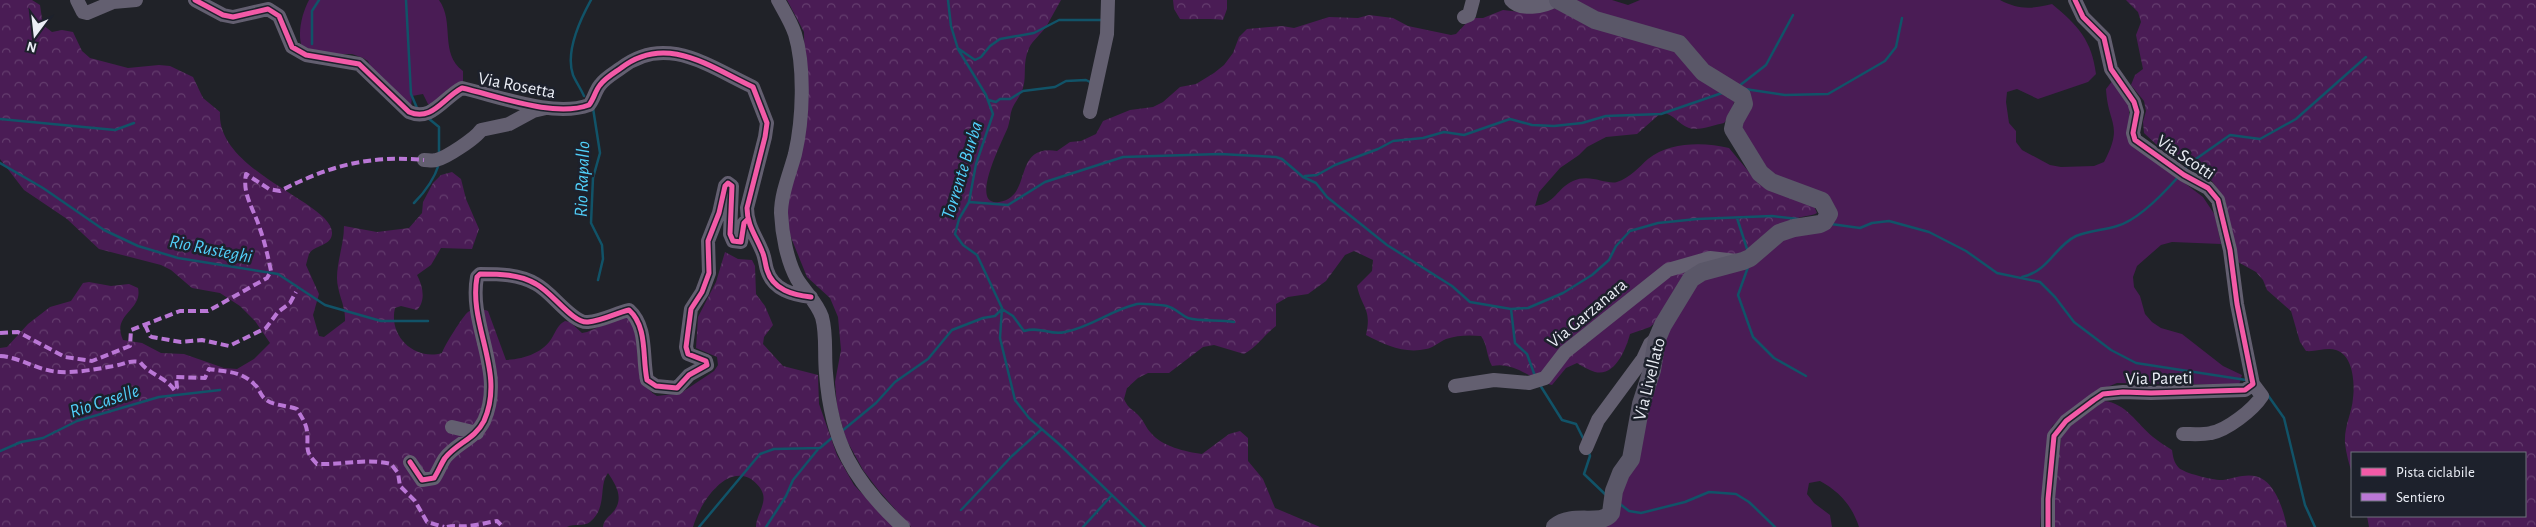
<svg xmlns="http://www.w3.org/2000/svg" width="2536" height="527" viewBox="0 0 2536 527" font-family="'Alegreya Sans',sans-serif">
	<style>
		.green { fill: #4a1c55 }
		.forest { fill: url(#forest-crowns) }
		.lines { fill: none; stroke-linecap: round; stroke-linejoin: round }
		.stream { stroke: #115368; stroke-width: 2.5 }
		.minor { stroke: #635f70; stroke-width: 14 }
		.major { stroke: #5a5768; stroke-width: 18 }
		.quiet { stroke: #ba77d6; stroke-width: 4; stroke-dasharray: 8 4; stroke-linecap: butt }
		.cycleway-casing { stroke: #1d212c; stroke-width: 8 }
		.cycleway { stroke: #f35aa7; stroke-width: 5 }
		.labels { text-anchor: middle; stroke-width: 5; stroke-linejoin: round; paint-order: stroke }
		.street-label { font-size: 18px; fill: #ebeef6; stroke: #1d212c }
		.water-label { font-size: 19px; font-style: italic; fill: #51d0fa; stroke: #1d212c }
	</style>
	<defs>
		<pattern id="forest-crowns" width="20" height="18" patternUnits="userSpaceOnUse" patternTransform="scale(1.25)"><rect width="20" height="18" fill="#4a1c55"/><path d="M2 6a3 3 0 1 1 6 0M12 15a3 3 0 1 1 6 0" fill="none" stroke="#643d6e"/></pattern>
	</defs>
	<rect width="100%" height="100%" fill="#202228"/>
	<path class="green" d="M309 0H439C455 22 439 53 463 71V82L448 89 434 105 428 104 423 94 412 96 411 107 373 71 368 61 363 58 352 54H330L302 47C297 34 302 13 309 0Z
		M1572 0H1612L1628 5 1640 0H2000C2019 10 2032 9 2052 4 2078 25 2092 41 2096 74L2088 82 2038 99 2017 89 2007 92 2006 102 2009 123 2016 131V142L2022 150 2050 165 2061 167 2094 166 2104 162C2124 124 2108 125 2106 89L2113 80 2129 106V141L2203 197 2215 215 2221 244 2172 242 2161 245 2137 266 2133 277 2134 287 2140 296 2145 314 2152 322 2161 328 2182 334 2223 366 2242 375 2239 385 2117 383 2093 393 2052 426 2047 442 2040 527H1859C1852 506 1840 492 1820 481L1809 483 1807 494 1814 503 1830 515 1832 527H1565L1602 525 1665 333 1693 284 1780 236 1828 229 1835 221 1836 215 1773 179 1739 128 1744 87 1634 29Z"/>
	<path class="forest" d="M0 0H32L40 5 43 25 52 32 62 30 73 32 82 51 90 58 128 68 159 65 170 66 193 77 203 98 220 112C216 173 335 203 332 234 331 246 314 245 309 254 308 257 307 261 306 265L319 294 313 315 319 336 324 337 345 321C346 306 337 293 337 278 337 261 344 244 344 226L377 232 409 228 422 213 423 202 433 183 441 175 452 172 461 179 466 199 479 229 472 249 441 248 431 265 417 275C423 286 426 301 417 310L401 306 395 308C388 336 415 361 442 353 444 346 463 316 468 312 473 308 483 309 488 311L506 360C524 359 544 353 553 336 557 329 558 325 565 321L570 322 582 333 587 332 622 317 633 318 636 322C638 346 633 382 657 396L681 393 714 371 718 365 717 357 696 348 698 317 716 282 725 252 738 259 752 260 755 266 756 294 765 306 773 325 764 337 763 344 783 366 818 375 819 404 837 455 854 485 894 527H756C756 516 766 505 763 494 761 487 756 483 751 479 724 464 699 506 693 527H603C604 519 609 517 614 511 624 498 616 485 608 473 598 486 608 507 590 522 584 527 574 523 567 527H0V348L7 347 28 324 41 314 50 307 71 301 83 283 89 282 111 286 129 284 138 288C143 311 111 314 123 340L142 343 161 353 184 354 224 368 237 369 254 359 270 343 255 321 240 306 220 293 192 288 171 270 161 265 99 249 67 219 24 190 0 159Z
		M787 0H1061C1056 9 1051 18 1046 27 1041 34 1033 40 1029 48 1022 64 1027 75 1023 88 1021 95 1015 102 1012 109 1010 114 1010 121 1008 127 1005 136 967 207 999 202 1034 197 1011 144 1057 151L1070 142 1081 141 1096 134 1103 121 1130 110 1153 107 1163 102 1180 87 1196 84 1214 73 1224 65 1233 53 1239 37 1247 29 1282 26 1294 28 1329 17 1358 18 1369 15 1393 18 1408 26 1451 35 1456 34 1471 18H1483L1503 10 1520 12 1550 8 1562 9 1675 47 1735 99 1730 115 1724 123C1714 125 1699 131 1689 128 1678 124 1675 115 1662 112L1637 134 1606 137 1587 147 1579 155 1560 168 1539 192 1535 206C1556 203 1556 189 1573 181 1590 173 1606 185 1617 182 1630 178 1639 167 1648 159 1670 142 1703 142 1729 148L1759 184 1813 204 1817 213C1810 217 1803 215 1796 219 1774 230 1748 257 1725 260L1658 320 1650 327 1630 334C1626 349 1615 377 1595 372 1589 370 1582 366 1577 363L1566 368 1552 385C1531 380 1515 361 1492 366 1486 355 1488 346 1481 336 1470 335 1457 335 1446 339 1439 342 1433 348 1426 349 1405 354 1385 345 1366 335 1372 308 1362 309 1357 286L1372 271 1373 260 1354 251 1345 255 1326 281 1308 294 1288 297 1276 304V326C1264 335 1257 347 1244 354L1214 345 1203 347 1169 373H1148L1138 378 1127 388 1124 399C1129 410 1132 408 1139 416 1144 421 1146 428 1151 433 1161 446 1186 452 1202 454L1229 434 1240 431 1248 438V461L1263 479 1275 508 1320 527H911L879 491 863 470 846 439 837 407 835 382 841 350 838 317 830 298 807 277 790 235 784 211 805 94 804 32Z
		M1173 0H1227V9L1223 20C1208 18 1195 20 1180 19L1174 9Z
		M2126 0H2536V527H2369L2367 516H2525V453H2352V473C2349 464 2346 453 2345 443 2344 426 2352 413 2353 398 2355 383 2353 355 2336 350 2327 347 2316 352 2306 351L2300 342 2291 311 2267 290 2263 280 2256 272 2238 262 2225 200 2212 181 2159 147 2144 133 2143 122 2146 111 2144 101 2131 85 2135 75 2143 69 2136 35 2141 22 2138 12Z
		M2104 401C2126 403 2137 424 2153 437 2159 442 2166 446 2172 450 2173 457 2174 463 2179 468 2184 473 2215 481 2223 480 2236 478 2251 471 2264 480 2277 489 2284 512 2287 527H2051L2061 438 2065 430Z"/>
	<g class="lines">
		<path class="stream" d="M406 0 411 94 417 108
			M948 0 951 26 958 49 986 95 993 114 976 164 969 202 959 219 955 234 963 245 977 255 1002 308 1000 338 1015 400 1029 418 1059 444 1145 527
			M312 44V11L319 0
			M959 49 975 60 981 57 990 46 1000 39 1034 33 1059 20H1103
			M1739 86 1766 65 1793 15
			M1745 89 1785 95 1828 94 1885 61 1896 47 1902 18
			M584 96C581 89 576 82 573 75 565 52 580 20 591 0
			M988 100 996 102 1000 99H1010L1023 91 1055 87 1066 81 1086 80 1090 82
			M593 108 600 153 593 178 591 223 602 245 603 259 598 280
			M428 118 439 127V154
			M0 119 115 130 134 123
			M0 163 43 188 104 230 138 246 178 258 278 274 325 305 381 321H428
			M2184 170 2193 161 2230 135 2260 139 2296 119 2366 57
			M1305 176 1317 175 1335 165 1378 149 1393 141 1423 138 1444 132 1464 135 1510 119 1532 125 1554 126 1582 123 1606 116 1661 114 1722 93
			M969 202 1008 205 1045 182 1123 157 1220 154 1276 157 1282 159 1303 177 1316 183 1327 197 1387 245 1452 286 1470 302 1511 309 1528 308 1563 293 1592 275 1609 260 1616 246 1630 231 1658 223 1697 219 1772 216 1798 219
			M414 203C426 191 434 180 439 164
			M1737 218 1748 252
			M1831 224 1860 228 1872 223 1889 221 1929 232 1966 251 1997 273 2040 282 2055 297 2074 322 2111 350 2136 363 2246 380
			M1748 267 1738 295 1753 337 1774 358 1806 376
			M2022 277C2049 271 2055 246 2076 236 2089 231 2104 230 2117 226 2139 220 2164 193 2179 176
			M1511 309 1515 343 1527 354 1535 376
			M1540 385 1562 420 1576 424 1584 440
			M2267 394 2284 418 2305 505 2315 527
			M842 431 876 403 895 382 928 359 952 330 983 318 995 316 1002 309 1013 316 1024 331C1042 326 1050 336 1065 332 1091 327 1111 310 1137 304 1141 303 1162 305 1167 306 1175 308 1181 315 1188 318 1202 322 1219 319 1234 322
			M0 451 21 442 43 438 77 421 159 397 220 390
			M1589 453 1590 456 1584 474 1607 496
			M1620 504 1629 511 1641 513 1685 502 1709 492 1736 494 1749 502 1775 527
			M961 510 1012 456 1042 429
			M699 527 760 454 774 449 820 448 833 437
			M766 527 786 496 793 480 819 448
			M1083 527 1112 495"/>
		<path class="minor" d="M77 0 83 12 87 13 113 2 136 0
			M195 0 223 15 233 17 268 9 279 16 292 47 306 55 359 64 409 112C432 122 443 98 462 88 498 96 554 118 589 105 594 99 595 91 600 85 605 78 614 73 621 68 666 33 710 67 753 87L767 123 765 137 747 208C747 225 756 236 762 251 765 257 765 264 767 270 773 290 793 295 811 297
			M778 0C784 11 791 22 795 34 805 67 803 120 795 154 790 173 781 193 781 213 782 234 787 261 797 279 805 292 817 302 822 317 827 335 824 354 826 373 831 442 853 481 903 527
			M1511 0C1520 11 1544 7 1555 0
			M1464 17 1469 15 1473 0
			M1090 112 1107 34 1108 0
			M424 160C428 160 433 161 436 160 446 158 476 138 481 130L509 124 533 111 546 108
			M1455 386 1494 380 1529 383 1545 378 1565 352 1668 270 1710 258 1737 261
			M452 427 477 433
			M2183 434C2192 434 2202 435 2211 433 2227 430 2253 410 2262 396L2253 384
			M1586 448 1598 420 1643 359 1650 344 1656 339
			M410 462 422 480 434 478C438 472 441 464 445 458 457 443 475 439 484 421 506 372 468 325 477 277L480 274C499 274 519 274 536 284 552 292 573 324 588 322 602 321 616 313 629 310 648 327 642 357 647 380L656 386 677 388 689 375 707 365 706 361 688 354 686 347 691 309 702 292 709 273 708 241 719 213 725 186 728 183 732 186 730 234 733 241 741 242 744 223 747 220
			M2048 527V499L2054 436 2066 421 2094 400 2103 394 2123 392 2151 393 2245 390 2253 384 2237 304 2230 250 2218 200 2208 188 2184 175 2135 140 2133 133 2137 112 2134 102 2111 69 2104 38 2083 17 2075 0"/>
		<path class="major" d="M1555 527C1573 512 1602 527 1611 513L1614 491 1621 473 1631 459 1641 404 1652 370 1657 339 1663 325 1691 279 1702 272 1743 261 1750 258 1779 233 1794 228 1820 224 1824 222 1829 214 1822 201 1771 182 1760 173 1733 129 1735 120 1744 104 1742 96 1703 72 1679 44 1595 20 1558 0"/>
		<path class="quiet" d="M145 325 150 336 152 337 181 342 202 340 229 346 266 328 278 312 290 303 296 292
			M0 333 18 332 65 357 92 361 130 346 131 330 180 311H208L267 278 271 271C268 257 265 243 260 229 254 209 242 195 246 174L269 189 280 191C329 166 368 155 424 160
			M0 356C20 357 38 371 60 372 78 373 96 369 114 366 125 364 129 360 140 362 150 375 166 377 175 391L177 387 176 377 205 378 209 369C227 372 242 371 255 385 259 388 260 394 264 398 272 406 287 405 297 409 301 416 306 423 307 431 309 447 303 450 317 464 342 465 366 458 391 464L398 473 400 486 415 501 427 522 444 527
			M447 527C455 525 460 527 468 526 474 526 489 522 497 521L503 527"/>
		<defs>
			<path id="cycleway" d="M195 0 223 15 233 17 268 9 279 16 292 47 306 55 359 64 409 112C432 122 443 98 462 88 498 96 554 118 589 105 594 99 595 91 600 85 605 78 614 73 621 68 666 33 710 67 753 87L767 123 765 137 747 208C747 225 756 236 762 251 765 257 765 264 767 270 773 290 793 295 811 297
				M410 462 422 480 434 478C438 472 441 464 445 458 457 443 475 439 484 421 506 372 468 325 477 277L480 274C499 274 519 274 536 284 552 292 573 324 588 322 602 321 616 313 629 310 648 327 642 357 647 380L656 386 677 388 689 375 707 365 706 361 688 354 686 347 691 309 702 292 709 273 708 241 719 213 725 186 728 183 732 186 730 234 733 241 741 242 744 223 747 220
				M2048 527V499L2054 436 2066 421 2094 400 2103 394 2123 392 2151 393 2245 390 2253 384 2237 304 2230 250 2218 200 2208 188 2184 175 2135 140 2133 133 2137 112 2134 102 2111 69 2104 38 2083 17 2075 0"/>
		</defs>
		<use href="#cycleway" class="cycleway-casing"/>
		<use href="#cycleway" class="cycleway"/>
	</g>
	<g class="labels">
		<g class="street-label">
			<text transform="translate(517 85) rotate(11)" y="6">Via Rosetta</text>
			<text transform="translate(2186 157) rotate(34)" y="6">Via Scotti</text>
			<text transform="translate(1587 313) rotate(-40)" y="6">Via Garzanara</text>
			<text transform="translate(2159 378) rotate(-1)" y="6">Via Pareti</text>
			<text transform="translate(1649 379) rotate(-76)" y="6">Via Livellato</text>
		</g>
		<g class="water-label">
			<text transform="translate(961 170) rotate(-73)" y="7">Torrente Burba</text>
			<text transform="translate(581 179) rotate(-88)" y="7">Rio Rapallo</text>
			<text transform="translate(211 248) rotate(11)" y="7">Rio Rusteghi</text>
			<text transform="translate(104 400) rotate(-18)" y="7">Rio Caselle</text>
		</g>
	</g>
	<rect x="2351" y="452" width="175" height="65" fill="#1d212c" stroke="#6f737d"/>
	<rect x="2361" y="468" width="25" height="8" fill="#f35aa7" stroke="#6f737d"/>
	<text x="2396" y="477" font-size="15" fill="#ebeef6">Pista ciclabile</text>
	<rect x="2361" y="493" width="25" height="8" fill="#ba77d6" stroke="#6f737d"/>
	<text x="2396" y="502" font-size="15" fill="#ebeef6">Sentiero</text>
	<g transform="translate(35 35) rotate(195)" stroke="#1d212c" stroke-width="4" paint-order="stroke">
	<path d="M0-4L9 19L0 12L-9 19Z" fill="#ebeef6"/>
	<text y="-8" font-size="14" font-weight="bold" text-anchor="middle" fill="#ebeef6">N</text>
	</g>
</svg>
